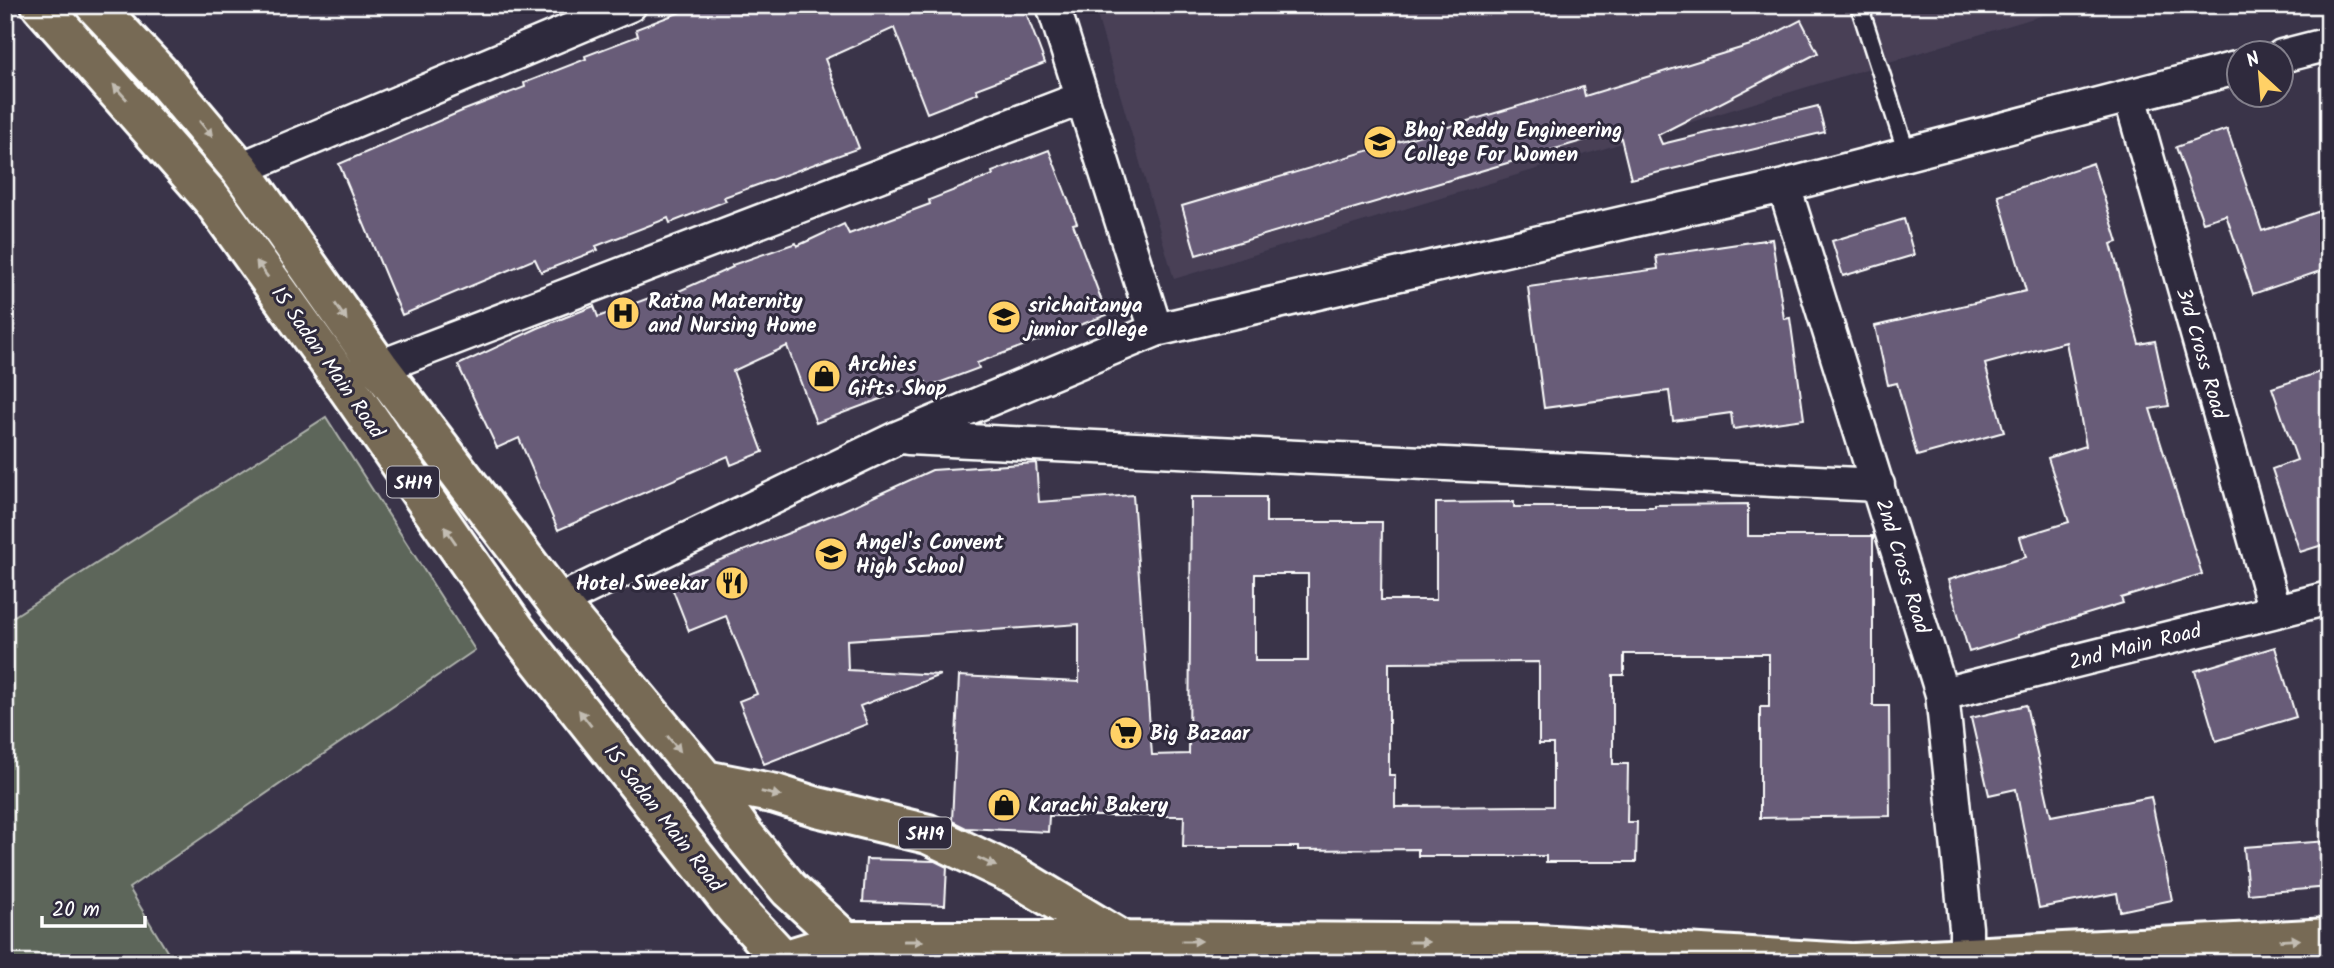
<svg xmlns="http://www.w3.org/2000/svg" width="2334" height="968" viewBox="0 0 2334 968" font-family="Kalam,sans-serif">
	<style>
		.built { fill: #484057 }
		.green { fill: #5d665a; stroke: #aeb2ac; stroke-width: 2 }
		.building { fill: #675c78; stroke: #fff; stroke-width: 2; fill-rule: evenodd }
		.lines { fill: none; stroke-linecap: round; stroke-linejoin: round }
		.service-casing { stroke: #fff; stroke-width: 21 }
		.minor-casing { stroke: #fff; stroke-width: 37 }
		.primary-casing { stroke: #fff; stroke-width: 44 }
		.service { stroke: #2f2a3d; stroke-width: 16 }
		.minor { stroke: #2f2a3d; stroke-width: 32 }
		.primary { stroke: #776a54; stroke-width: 38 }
		.oneway { fill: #c2bcb2 }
		.labels { text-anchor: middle; stroke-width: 6; stroke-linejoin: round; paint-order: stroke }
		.shield { fill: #2f2a3d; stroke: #c1bfc5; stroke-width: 2 }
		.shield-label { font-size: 19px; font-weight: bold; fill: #fff }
		.poi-label { font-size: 21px; font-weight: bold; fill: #fff; stroke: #2f2a3d; text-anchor: start }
		.street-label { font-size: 21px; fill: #fff; stroke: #2f2a3d }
	</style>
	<rect width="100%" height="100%" fill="#3a3449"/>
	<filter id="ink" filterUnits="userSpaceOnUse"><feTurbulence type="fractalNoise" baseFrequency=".0143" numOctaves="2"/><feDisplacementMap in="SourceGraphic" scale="14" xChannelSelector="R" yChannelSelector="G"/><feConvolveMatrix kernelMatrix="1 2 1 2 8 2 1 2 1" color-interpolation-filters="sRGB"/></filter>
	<g filter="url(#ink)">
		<path class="built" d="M1094 5H2077L1174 279Z"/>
		<path class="green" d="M326 417 475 650 129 888 174 963H5V622Z"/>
		<path class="building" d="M699 5H1023L1045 63 976 89 978 93 927 113 894 28 825 59 859 148 724 197 726 201 670 223 668 218 596 246 598 250 541 272 535 259 402 315 339 164 462 111 525 87 524 83 586 59 585 56 638 36 636 29Z
			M1801 20 1818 53 1658 135 1662 144 1818 106 1825 132 1631 179 1619 130 1196 255 1182 206 1583 87 1585 96 1757 43Z
			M2227 129 2262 231 2329 208V268L2253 294 2226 215 2203 222 2176 147Z
			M1049 150 1077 223 1073 224 1107 315 977 363 979 368 928 387 926 382 816 423 787 346 733 371 763 452 731 465 728 456 558 530 519 438 497 448 458 365 538 328 594 306 598 317 657 295 659 300 733 267 732 265 796 243 797 246 844 224 849 234 930 204 929 200 993 175 992 172Z
			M2093 163 2118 242 2111 244 2139 344 2155 341 2169 406 2150 409 2202 574 2121 598 2123 603 2018 635V637L1969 652 1948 580 2026 557 2020 537 2069 522 2048 458 2086 446 2066 342 1985 364 2004 432 1917 456 1897 383 1888 385 1875 326 2026 291 1998 195Z
			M1904 219 1914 255 1843 276 1832 241Z
			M1772 239 1784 319 1790 318 1804 419 1733 429 1731 413 1673 421 1669 391 1544 408 1528 287 1658 269 1656 256Z
			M2329 369V543L2300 552 2272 469 2297 460 2272 388Z
			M1036 463 1039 502 1133 495 1152 755 1189 754 1191 497H1266V522H1382L1381 600H1436V503L1514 502V507H1655V505L1748 504V536H1873V706H1889L1890 816 1760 818V707H1769V654H1624V675H1613V764H1628L1627 822H1637L1636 862H1546V856H1418V849L1298 850V847H1183L1184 816H1049L1048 832 966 828 952 821 959 676 1079 682V624L847 640 848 670 940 675 860 706 867 724 764 764 739 701 757 694 726 616 689 631 669 580 794 531V530L842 511 932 470ZM1255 574H1308V661H1255ZM1539 662V744H1553V806L1395 807V775H1389V663Z
			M2275 647 2296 717 2216 741 2195 671Z
			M2026 705 2051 816 2151 797 2172 900 2120 911 2117 893 2039 908 2016 789 1989 795 1971 718Z
			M2329 841V887L2248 894 2244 847Z
			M866 859 935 861 947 867 945 905 863 902Z"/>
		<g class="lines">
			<defs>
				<path id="service" d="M1859 5 1907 154"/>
				<path id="minor" d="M1053 5 1156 330
					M2282 56 2329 44
					M2130 96 2275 611
					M240 169 630 5
					M1784 186 1942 694 1966 928V957
					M379 367 1082 98
					M908 438 1878 485
					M557 602 899 437 1156 330 1784 186 2240 67
					M1942 694 2329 598"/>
				<path id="primary" d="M41 5 211 198 349 390 516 630 735 908 786 963
					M95 5 158 72 240 169 379 367 557 602 705 780 744 835 789 889 869 963
					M705 780 776 794 817 807 928 834 1014 875 1123 941
					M784 960 845 941H1123L1538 944 1849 963
					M1855 963 2329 938"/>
			</defs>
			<use href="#service" class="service-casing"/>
			<use href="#minor" class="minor-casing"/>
			<use href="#primary" class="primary-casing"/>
			<use href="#service" class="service"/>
			<use href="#minor" class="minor"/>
			<use href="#primary" class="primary"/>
		</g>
		<defs><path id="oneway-solid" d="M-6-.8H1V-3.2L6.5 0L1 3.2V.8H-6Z" transform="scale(1.75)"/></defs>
		<g class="oneway">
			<use href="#oneway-solid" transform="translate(120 92) rotate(-132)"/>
			<use href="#oneway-solid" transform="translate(206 129) rotate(50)"/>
			<use href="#oneway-solid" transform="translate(262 269) rotate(-126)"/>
			<use href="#oneway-solid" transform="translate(341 312) rotate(55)"/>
			<use href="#oneway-solid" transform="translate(450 535) rotate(-125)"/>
			<use href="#oneway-solid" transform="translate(585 718) rotate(-128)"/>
			<use href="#oneway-solid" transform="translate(674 744) rotate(50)"/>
			<use href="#oneway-solid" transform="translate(771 794) rotate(13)"/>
			<use href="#oneway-solid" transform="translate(987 862) rotate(26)"/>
			<use href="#oneway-solid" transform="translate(2290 940) rotate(-3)"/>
			<use href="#oneway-solid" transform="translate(913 941)"/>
			<use href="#oneway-solid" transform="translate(1192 941)"/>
			<use href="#oneway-solid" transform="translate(1419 942)"/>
		</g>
	</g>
	<defs>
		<symbol id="university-disc" viewBox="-11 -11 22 22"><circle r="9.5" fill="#ffd166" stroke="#2f2a3d"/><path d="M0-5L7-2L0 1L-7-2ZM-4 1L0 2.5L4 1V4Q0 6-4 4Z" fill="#111"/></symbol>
		<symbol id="hospital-disc" viewBox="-11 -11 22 22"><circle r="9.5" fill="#ffd166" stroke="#2f2a3d"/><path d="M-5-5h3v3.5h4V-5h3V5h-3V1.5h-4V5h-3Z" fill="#111"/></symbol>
		<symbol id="shop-disc" viewBox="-11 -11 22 22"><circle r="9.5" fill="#ffd166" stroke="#2f2a3d"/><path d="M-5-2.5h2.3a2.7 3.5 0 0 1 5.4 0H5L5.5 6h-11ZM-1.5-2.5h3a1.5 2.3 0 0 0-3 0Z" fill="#111"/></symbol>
		<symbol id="school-disc" viewBox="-11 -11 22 22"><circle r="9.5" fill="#ffd166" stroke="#2f2a3d"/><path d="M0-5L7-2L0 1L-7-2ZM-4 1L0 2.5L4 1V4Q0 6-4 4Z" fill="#111"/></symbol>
		<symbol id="restaurant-disc" viewBox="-11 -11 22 22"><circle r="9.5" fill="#ffd166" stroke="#2f2a3d"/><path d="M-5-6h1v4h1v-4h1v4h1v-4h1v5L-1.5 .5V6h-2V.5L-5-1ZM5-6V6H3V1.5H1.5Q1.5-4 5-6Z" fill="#111"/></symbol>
		<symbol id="supermarket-disc" viewBox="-11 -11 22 22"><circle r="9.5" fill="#ffd166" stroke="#2f2a3d"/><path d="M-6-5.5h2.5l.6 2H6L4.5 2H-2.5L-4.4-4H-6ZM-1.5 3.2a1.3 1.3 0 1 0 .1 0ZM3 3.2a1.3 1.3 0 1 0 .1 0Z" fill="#111"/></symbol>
	</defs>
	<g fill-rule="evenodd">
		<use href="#university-disc" x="1361" y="123" width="38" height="38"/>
		<use href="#hospital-disc" x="604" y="294" width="38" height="38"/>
		<use href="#university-disc" x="985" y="298" width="38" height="38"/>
		<use href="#shop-disc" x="805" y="357" width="38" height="38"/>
		<use href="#school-disc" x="812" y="535" width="38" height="38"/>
		<use href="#restaurant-disc" x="713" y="564" width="38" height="38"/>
		<use href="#supermarket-disc" x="1107" y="714" width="38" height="38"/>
		<use href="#shop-disc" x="985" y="786" width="38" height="38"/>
	</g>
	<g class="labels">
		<g class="shield">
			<rect x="387" y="466.5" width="52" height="31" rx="5"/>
			<rect x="899" y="817.5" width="52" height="31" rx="5"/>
		</g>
		<g class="shield-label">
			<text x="413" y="489">SH19</text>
			<text x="925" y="840">SH19</text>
		</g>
		<g class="poi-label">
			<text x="1404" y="137">Bhoj Reddy Engineering<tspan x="1404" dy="24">College For Women</tspan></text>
			<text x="648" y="308">Ratna Maternity<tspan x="648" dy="24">and Nursing Home</tspan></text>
			<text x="1028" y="312">srichaitanya<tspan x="1028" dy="24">junior college</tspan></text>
			<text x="848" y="371">Archies<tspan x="848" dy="24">Gifts Shop</tspan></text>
			<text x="856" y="549">Angel's Convent<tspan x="856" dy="24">High School</tspan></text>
			<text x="708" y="590" text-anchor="end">Hotel Sweekar</text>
			<text x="1150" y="740">Big Bazaar</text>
			<text x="1028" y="812">Karachi Bakery</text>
		</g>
		<g class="street-label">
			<text transform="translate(2202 353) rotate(74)" y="7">3rd Cross Road</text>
			<text transform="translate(328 362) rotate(55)" y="7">IS Sadan Main Road</text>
			<text transform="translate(1903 566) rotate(73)" y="7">2nd Cross Road</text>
			<text transform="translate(2135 646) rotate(-14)" y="7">2nd Main Road</text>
			<text transform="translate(664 818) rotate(52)" y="7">IS Sadan Main Road</text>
		</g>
	</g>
	<rect width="2334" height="968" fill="none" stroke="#2f2a3d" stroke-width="28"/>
	<rect x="14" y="14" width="2306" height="940" fill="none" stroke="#fff" stroke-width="2.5" filter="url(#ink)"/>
	<g transform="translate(2260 74) rotate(334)"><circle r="33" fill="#2f2a3d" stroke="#827f8b" stroke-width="2"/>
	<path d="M0-5L12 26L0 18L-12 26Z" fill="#ffd166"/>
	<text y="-10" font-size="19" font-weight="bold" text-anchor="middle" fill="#ffffff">N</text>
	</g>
	<path d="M42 916v10h103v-10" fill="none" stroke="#ffffff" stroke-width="3.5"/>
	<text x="52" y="916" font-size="21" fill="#ffffff" stroke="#2f2a3d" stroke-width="5" paint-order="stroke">20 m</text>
</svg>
